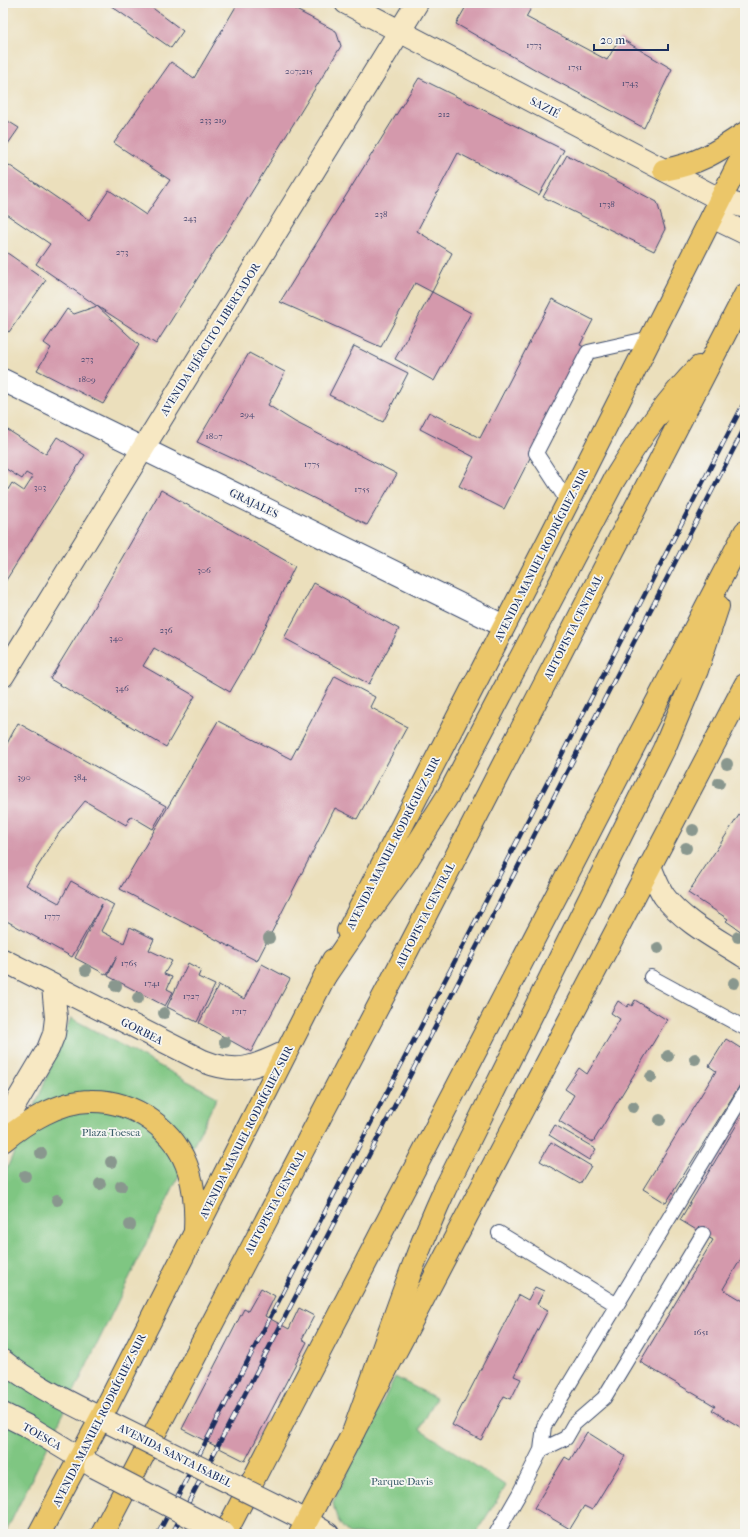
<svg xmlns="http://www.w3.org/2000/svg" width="748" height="1537" viewBox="0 0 748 1537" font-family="'IM FELL French Canon',serif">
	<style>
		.green { fill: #7fc682; stroke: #4d7a70 }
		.building { fill: #d499ac }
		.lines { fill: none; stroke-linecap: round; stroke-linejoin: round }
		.lane-casing { stroke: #3a496c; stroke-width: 16 }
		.street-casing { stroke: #3a496c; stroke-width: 24 }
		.secondary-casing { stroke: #3a496c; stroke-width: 24 }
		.primary-casing { stroke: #3a496c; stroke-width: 24 }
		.highway-casing { stroke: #3a496c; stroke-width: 24 }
		.lane { stroke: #fff; stroke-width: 14 }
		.street { stroke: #fff; stroke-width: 22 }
		.secondary { stroke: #f7e8c3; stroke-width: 22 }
		.primary { stroke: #ebc669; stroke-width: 22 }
		.highway { stroke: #ebc669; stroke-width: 22 }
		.rail-casing { stroke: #1b2f5e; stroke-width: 4.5 }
		.rail { stroke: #f6f6f2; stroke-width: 3; stroke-dasharray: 9; stroke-linecap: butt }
		.secondary-bridge-casing { stroke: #3a496c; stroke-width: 24; stroke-linecap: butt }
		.secondary-bridge { stroke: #f7e8c3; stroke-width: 22 }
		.tree { fill: #89978e }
		.labels { text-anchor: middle; stroke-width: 3.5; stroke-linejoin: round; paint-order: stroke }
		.number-label { font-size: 9px; fill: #494a72 }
		.street-label { font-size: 11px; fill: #1b2f5e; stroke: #f6f6f2 }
		.park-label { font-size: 11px; fill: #395c69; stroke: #f6f6f2 }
	</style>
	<rect width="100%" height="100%" fill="#f6f6f2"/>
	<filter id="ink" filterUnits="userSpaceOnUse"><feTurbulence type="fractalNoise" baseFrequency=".025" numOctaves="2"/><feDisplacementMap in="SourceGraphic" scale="8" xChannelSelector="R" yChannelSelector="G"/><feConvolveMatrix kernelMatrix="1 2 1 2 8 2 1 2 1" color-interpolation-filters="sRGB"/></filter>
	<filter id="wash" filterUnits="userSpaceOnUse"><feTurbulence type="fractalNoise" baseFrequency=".012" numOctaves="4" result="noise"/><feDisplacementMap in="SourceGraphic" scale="16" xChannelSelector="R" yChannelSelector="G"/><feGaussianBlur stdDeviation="0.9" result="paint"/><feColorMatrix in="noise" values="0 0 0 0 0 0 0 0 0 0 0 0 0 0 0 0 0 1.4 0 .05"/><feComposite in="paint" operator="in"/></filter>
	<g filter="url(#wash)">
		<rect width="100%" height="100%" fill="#ebdfbc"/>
		<path class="green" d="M71 1018 217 1097 5 1534H3V1177L34 1108Z
			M395 1377 436 1398 420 1429 506 1486 475 1534H350C339 1526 335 1515 333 1502Z"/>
		<g id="blocks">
			<path class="building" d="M107 3H146L183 31 171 48Z
				M238 3H283L336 31 341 46 234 221 156 344 97 306 139 345 103 404 37 370 51 348 44 343 67 309 74 314 97 306 36 264 50 244 3 212V161L89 220 109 190 146 215 170 180 114 143 171 62 194 78Z
				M468 3H534L526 17 607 60 620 38 672 69 644 128 543 74 456 24Z
				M419 78 564 150 539 195 458 153 417 231 452 253 432 292 415 283 381 347 280 302Z
				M3 118 19 128 3 151Z
				M567 155 657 202 665 229 654 251 543 197Z
				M3 250 46 280 9 332 3 328Z
				M432 292 471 313 434 381 395 359Z
				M552 299 593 320 580 345 586 348 504 509 459 486 474 457 420 429 429 412 480 438Z
				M354 346 408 373 383 422 329 395Z
				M249 353 285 372 268 405 295 422 397 474 367 525 266 474 197 442Z
				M3 427 46 454 57 437 85 455 3 585V498L12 483 24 491 33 477 26 473 22 479 3 467Z
				M161 490 295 566 252 654 230 692 154 648 143 666 195 696 166 747 50 679 91 612Z
				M314 583 399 629 369 684 284 638Z
				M335 676 375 697 370 707 407 727 357 819 335 808 257 961 120 889 218 721 291 759Z
				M18 723 166 806 153 829 131 816 126 825 85 801 59 833 26 885 59 903 71 881 114 905 101 931 124 943 130 927 154 939 149 950 172 961 164 974 172 977 167 989 173 992 165 1006 108 976 117 956 107 975 75 958 102 904 72 957 3 919V751Z
				M745 806V934L726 921 728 919 688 893Z
				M188 963 201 970 198 977 215 985 197 1022 167 1007Z
				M262 964 290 979 251 1052 199 1023 219 985 244 999Z
				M635 1000 667 1020 593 1142 559 1121 574 1095 565 1089 579 1068 587 1074 620 1019 611 1013 618 1001 627 1007 629 1004 632 1006Z
				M726 1039 745 1051V1077L666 1203 643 1189 716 1071 709 1066Z
				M745 1111V1259L742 1257 723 1289 745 1302V1430L712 1410 715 1406 640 1362 713 1240 680 1220Z
				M555 1125 596 1149 589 1160 549 1135Z
				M551 1142 591 1166 580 1184 540 1161Z
				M535 1287 544 1291 537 1304 548 1310 514 1376 521 1379 511 1399 504 1396 481 1440 452 1425 519 1295 528 1300Z
				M261 1288 275 1296 265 1316 289 1329 299 1308 314 1316 302 1339 307 1342 245 1461 182 1429 244 1309 248 1311Z
				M587 1432 625 1456 592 1510 584 1506 570 1529 534 1508 565 1457 570 1460Z"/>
		</g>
	</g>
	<g filter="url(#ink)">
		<use href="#blocks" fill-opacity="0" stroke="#3a496c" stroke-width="1"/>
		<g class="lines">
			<defs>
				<path id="lane" d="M568 502 536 453 588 352 651 338
					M651 977 745 1028
					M499 1233 617 1305
					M541 1450 566 1438 574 1424 604 1398 703 1234
					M496 1534 519 1494 541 1450 544 1426 745 1092"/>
				<path id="street" d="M3 380 504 626"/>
				<path id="secondary" d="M346 3 721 200 745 207
					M712 217 745 233
					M3 676 417 3
					M650 866C654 876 658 887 664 896 683 922 719 940 745 957
					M3 960 203 1061C238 1075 254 1067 286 1052
					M3 1125 48 1049 54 1034 56 1018 53 986
					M3 1361C35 1387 73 1404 110 1423
					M3 1414 29 1427 95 1467
					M275 1505 307 1521 328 1534"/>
				<path id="primary" d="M664 170C698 164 717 152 745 133
					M348 931 568 502 745 151
					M3 1141C26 1122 60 1101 90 1101 135 1100 176 1130 189 1172 195 1191 196 1210 195 1230
					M39 1534 101 1418 333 960
					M300 1534 745 685"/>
				<path id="highway" d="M325 976 357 929 406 862 449 794 614 480C639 439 666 401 699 367
					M353 1433C383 1351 409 1268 445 1189L664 749 697 670 718 606
					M102 1534 403 959 745 295
					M225 1534 745 532"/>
			</defs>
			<use href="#lane" class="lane-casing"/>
			<use href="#street" class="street-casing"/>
			<use href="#secondary" class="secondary-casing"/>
			<use href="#primary" class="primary-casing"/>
			<use href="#highway" class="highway-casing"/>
			<use href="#lane" class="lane"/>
			<use href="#street" class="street"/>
			<use href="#secondary" class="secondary"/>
			<use href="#primary" class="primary"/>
			<use href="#highway" class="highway"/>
			<defs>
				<path id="rail" d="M158 1534 745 401
					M172 1534 335 1221 745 427"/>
			</defs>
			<use href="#rail" class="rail-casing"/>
			<use href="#rail" class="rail"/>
			<defs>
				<path id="secondary-bridge" d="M110 1423 275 1505
					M95 1467 224 1534"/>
			</defs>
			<use href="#secondary-bridge" class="secondary-bridge-casing"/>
			<use href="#secondary-bridge" class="secondary-bridge"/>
		</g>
		<g class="tree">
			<circle cx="727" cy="764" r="6"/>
			<circle cx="719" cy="783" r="6"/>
			<circle cx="693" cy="830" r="6"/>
			<circle cx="686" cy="848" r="6"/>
			<circle cx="738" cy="937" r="6"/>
			<circle cx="269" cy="938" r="6"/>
			<circle cx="658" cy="948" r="6"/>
			<circle cx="86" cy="970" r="6"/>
			<circle cx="734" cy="983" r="6"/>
			<circle cx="116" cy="986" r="6"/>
			<circle cx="138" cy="998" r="6"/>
			<circle cx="164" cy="1013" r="6"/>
			<circle cx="225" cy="1042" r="6"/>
			<circle cx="668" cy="1056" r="6"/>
			<circle cx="695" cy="1059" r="6"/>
			<circle cx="651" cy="1077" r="6"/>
			<circle cx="633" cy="1107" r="6"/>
			<circle cx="660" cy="1120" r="6"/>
			<circle cx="41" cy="1153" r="6"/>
			<circle cx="111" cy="1162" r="6"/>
			<circle cx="25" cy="1176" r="6"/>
			<circle cx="100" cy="1184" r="6"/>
			<circle cx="121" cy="1186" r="6"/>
			<circle cx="57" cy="1200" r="6"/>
			<circle cx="130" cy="1225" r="6"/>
		</g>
	</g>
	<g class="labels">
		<g class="number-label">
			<text x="534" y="48">1773</text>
			<text x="575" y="70">1751</text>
			<text x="299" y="74">207;215</text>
			<text x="630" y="86">1743</text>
			<text x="444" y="117">212</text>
			<text x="213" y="123">233-219</text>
			<text x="607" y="207">1738</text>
			<text x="381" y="217">238</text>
			<text x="190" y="221">243</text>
			<text x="122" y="255">273</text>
			<text x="87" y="362">273</text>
			<text x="87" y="382">1809</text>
			<text x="247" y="417">294</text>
			<text x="214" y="439">1807</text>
			<text x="312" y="467">1775</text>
			<text x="40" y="490">303</text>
			<text x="362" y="492">1755</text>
			<text x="204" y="573">306</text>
			<text x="166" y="633">236</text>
			<text x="116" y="641">340</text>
			<text x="122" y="691">346</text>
			<text x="24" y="780">390</text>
			<text x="80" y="780">384</text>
			<text x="52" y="919">1777</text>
			<text x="129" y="966">1765</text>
			<text x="152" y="986">1741</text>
			<text x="191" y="999">1727</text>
			<text x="239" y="1014">1717</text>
			<text x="701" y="1335">1651</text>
		</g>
		<g class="street-label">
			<text transform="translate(545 107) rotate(28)" y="4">SAZIÉ</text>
			<text transform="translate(210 339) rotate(-58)" y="4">AVENIDA EJÉRCITO LIBERTADOR</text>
			<text transform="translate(254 503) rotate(26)" y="4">GRAJALES</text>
			<text transform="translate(541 555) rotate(-63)" y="4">AVENIDA MANUEL RODRÍGUEZ SUR</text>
			<text transform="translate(573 627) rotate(-63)" y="4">AUTOPISTA CENTRAL</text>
			<text transform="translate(393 843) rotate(-63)" y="4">AVENIDA MANUEL RODRÍGUEZ SUR</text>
			<text transform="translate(425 915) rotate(-63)" y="4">AUTOPISTA CENTRAL</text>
			<text transform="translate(142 1031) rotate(27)" y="4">GORBEA</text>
			<text transform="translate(246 1132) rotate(-63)" y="4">AVENIDA MANUEL RODRÍGUEZ SUR</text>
			<text transform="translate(275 1202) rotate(-62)" y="4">AUTOPISTA CENTRAL</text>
			<text transform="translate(99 1420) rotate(-63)" y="4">AVENIDA MANUEL RODRÍGUEZ SUR</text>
			<text transform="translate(42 1436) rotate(30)" y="4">TOESCA</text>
			<text transform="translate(175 1455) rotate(27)" y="4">AVENIDA SANTA ISABEL</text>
		</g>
		<g class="park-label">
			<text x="111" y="1136">Plaza Toesca</text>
			<text x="402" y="1485">Parque Davis</text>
		</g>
	</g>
	<rect width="748" height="1537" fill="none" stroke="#f6f6f2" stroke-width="16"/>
	<path d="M594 44v6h74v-6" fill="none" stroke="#1b2f5e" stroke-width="2"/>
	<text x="600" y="44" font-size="12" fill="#1b2f5e" stroke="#f6f6f2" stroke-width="3" paint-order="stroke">20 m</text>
</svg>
